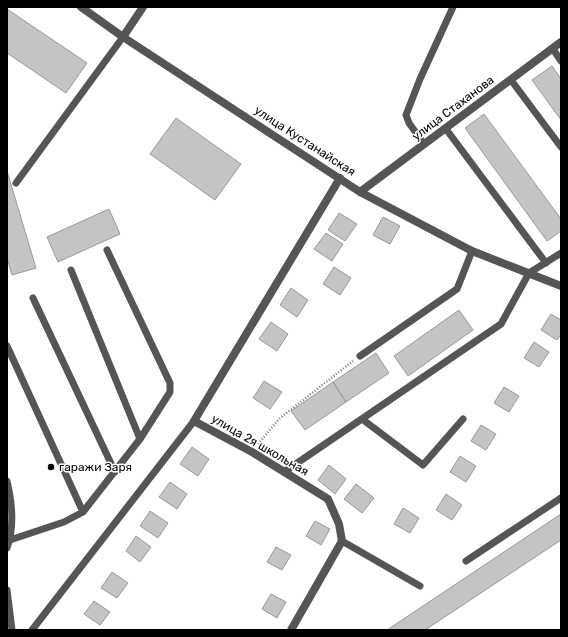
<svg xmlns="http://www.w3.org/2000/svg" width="568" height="637" viewBox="0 0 568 637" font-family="Rubik,sans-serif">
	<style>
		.building { fill: #c4c4c4; stroke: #999 }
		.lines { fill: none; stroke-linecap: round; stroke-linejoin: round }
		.path { stroke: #777; stroke-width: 2.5; stroke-dasharray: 1 2; stroke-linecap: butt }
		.service { stroke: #555; stroke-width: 7 }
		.minor { stroke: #555; stroke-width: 8 }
		.poi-dot { fill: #000; stroke: #fff; stroke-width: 1.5 }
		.labels { text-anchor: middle; stroke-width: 3; stroke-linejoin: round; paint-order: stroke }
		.street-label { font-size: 12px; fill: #000; stroke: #fff }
		.poi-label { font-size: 12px; fill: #000; stroke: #fff; text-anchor: start }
	</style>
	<rect width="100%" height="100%" fill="#fff"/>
	<path class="building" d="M7 9 87 63 66 93 7 53Z
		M552 66 561 79V120L532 80Z
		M484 114 561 219V231L547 241 465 128Z
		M176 118 241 164 215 200 150 154Z
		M7 171 36 268 12 275 7 258Z
		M109 209 120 234 58 262 47 237Z
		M339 213 357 224 345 241 328 230Z
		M383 217 400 226 390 244 373 235Z
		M326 233 343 244 332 261 314 249Z
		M334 267 351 278 340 295 323 284Z
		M291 288 308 300 297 317 280 305Z
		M459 310 473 330 408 376 394 356Z
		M551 314 561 320V334L557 340 541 330Z
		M271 322 288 334 277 351 259 339Z
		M534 342 549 352 539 367 524 358Z
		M376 353 389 373 346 402 333 382Z
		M264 381 282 392 270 409 253 398Z
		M333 382 346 402 305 430 291 411Z
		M504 387 519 396 509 412 494 403Z
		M481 425 496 434 486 450 471 441Z
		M192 447 209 459 198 476 180 464Z
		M460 456 476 466 466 482 450 472Z
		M329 465 346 479 335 494 318 480Z
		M170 482 187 494 177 509 159 497Z
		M356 484 374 498 362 513 344 499Z
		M446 494 462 505 452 520 436 510Z
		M403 508 419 518 410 533 394 524Z
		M150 511 168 523 158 538 140 526Z
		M561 514V540L425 630H387Z
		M315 521 330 529 321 545 306 536Z
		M136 536 151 547 140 562 126 551Z
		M276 547 291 555 282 570 267 562Z
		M112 572 128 583 117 598 101 588Z
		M271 594 286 602 277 618 262 609Z
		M94 601 110 612 100 625 84 614Z"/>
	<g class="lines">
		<path class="path" d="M258 444 279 419 353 361"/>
		<path class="service" d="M553 49 561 61
			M511 80 561 147
			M446 129 546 263
			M424 144 409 123 406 115 420 79 453 7
			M16 183 123 37
			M71 270 140 439
			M33 298 115 472
			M7 346 83 512
			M360 356 457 289 472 251
			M362 419 423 465 463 419
			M284 472 501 324 529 273 561 253
			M7 481C12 502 15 526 7 548
			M10 540 64 522 83 512 140 439 170 392V383L107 250
			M342 541 420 586
			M466 561 561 498
			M7 590 12 630
			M32 630 194 421"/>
		<path class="minor" d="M81 7 123 37 360 192 472 251 561 286
			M123 37 143 7
			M360 192 561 42
			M291 630 342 541 339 524 328 499 252 452 194 421 340 178"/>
	</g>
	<circle class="poi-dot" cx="51" cy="467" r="4"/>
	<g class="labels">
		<g class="street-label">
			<text transform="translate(453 108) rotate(-37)" y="4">улица Стаханова</text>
			<text transform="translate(305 141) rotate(33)" y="4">улица Кустанайская</text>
			<text transform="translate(260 445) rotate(30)" y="4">улица 2я школьная</text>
		</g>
		<g class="poi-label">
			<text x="59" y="471">гаражи Заря</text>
		</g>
	</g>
	<rect width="568" height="637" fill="none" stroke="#000000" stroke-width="16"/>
</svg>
